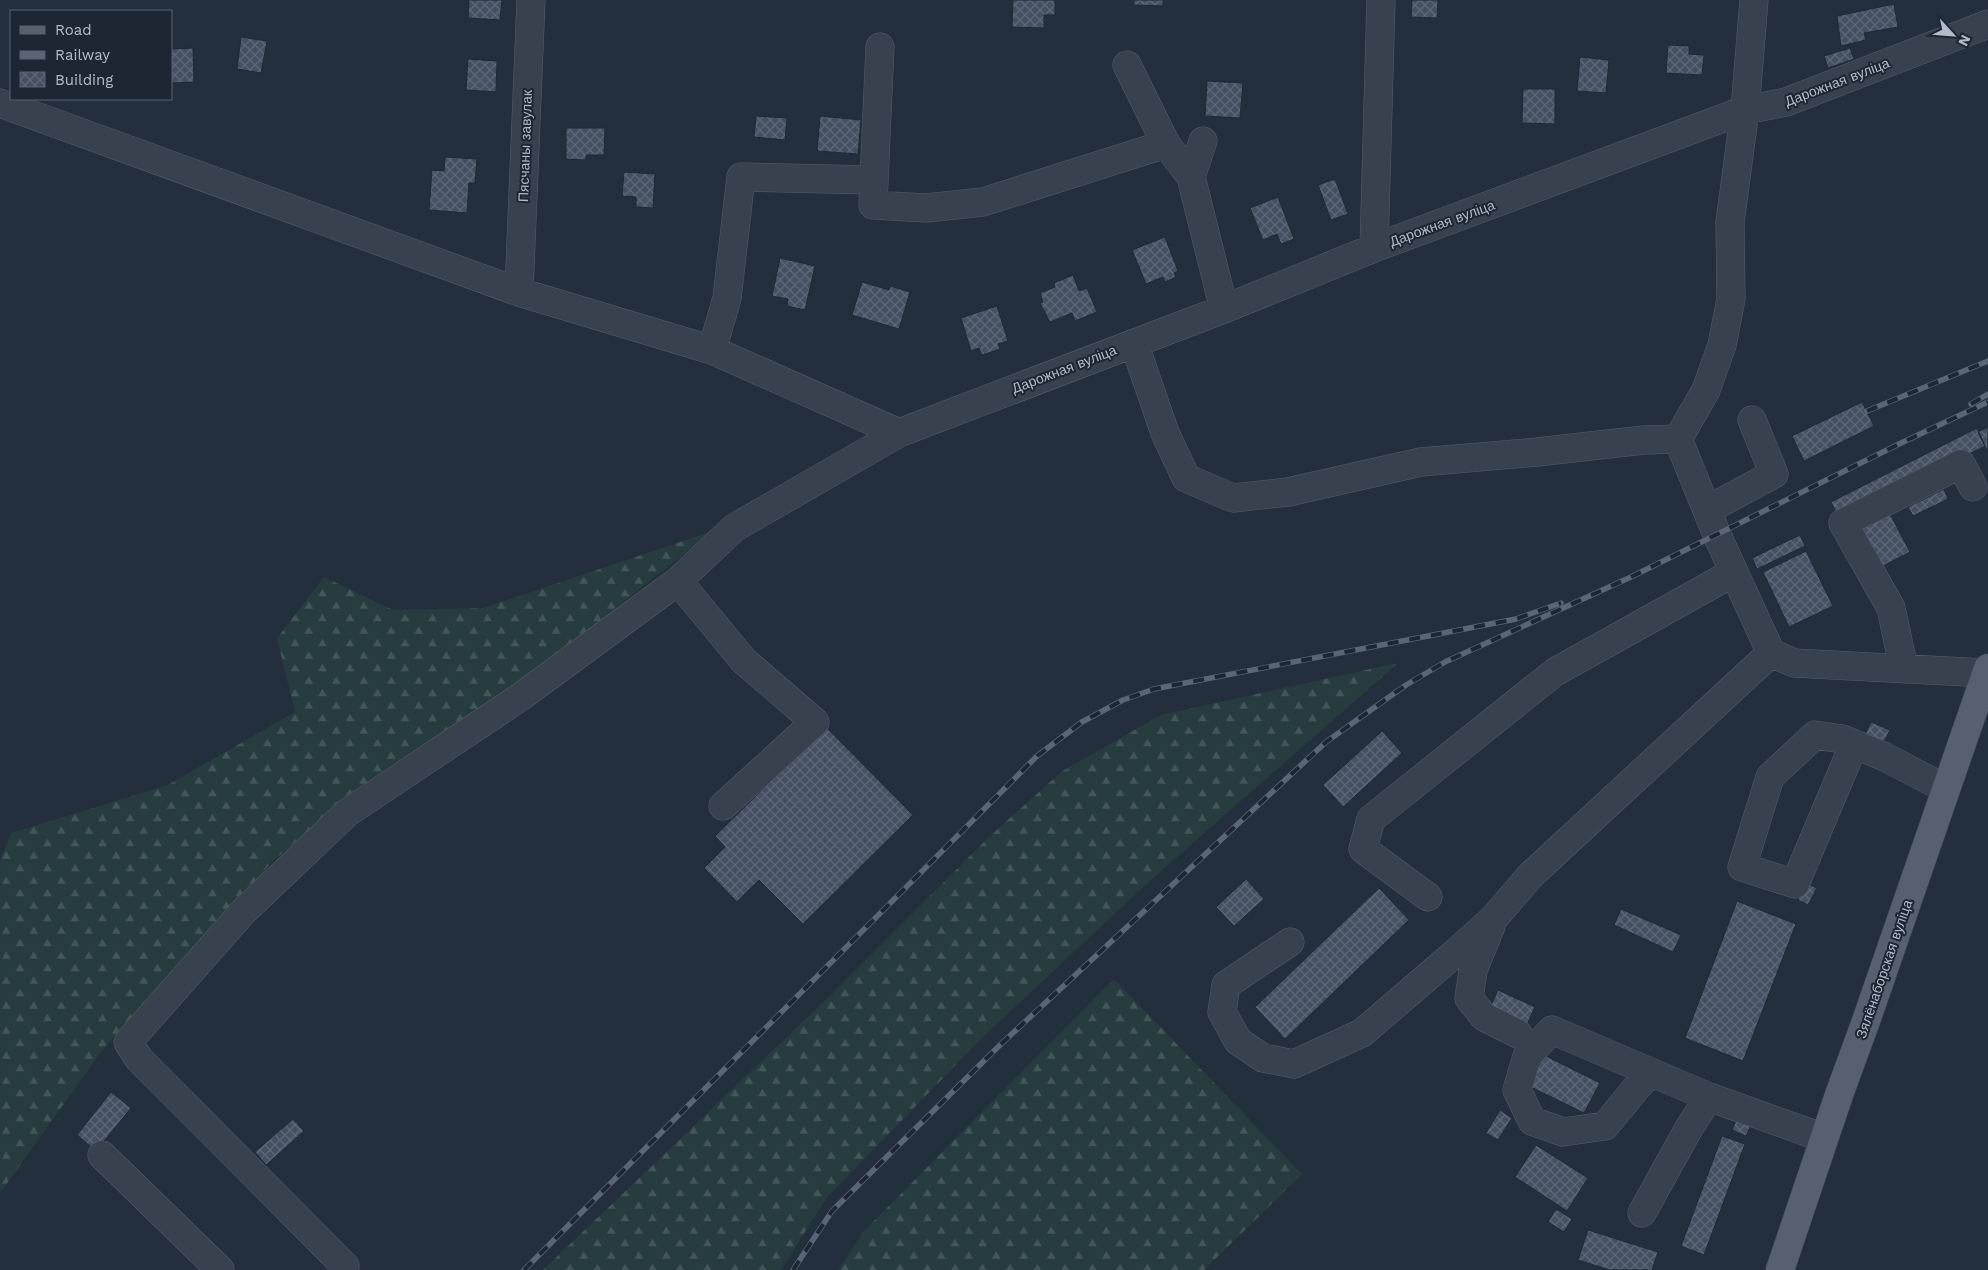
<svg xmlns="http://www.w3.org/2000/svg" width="1988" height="1270" viewBox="0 0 1988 1270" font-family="'Work Sans',sans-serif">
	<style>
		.forest { fill: url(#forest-firs) }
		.building { fill: url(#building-cross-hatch); stroke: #1f2835 }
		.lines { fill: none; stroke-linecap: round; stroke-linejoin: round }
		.minor-casing { stroke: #565f6c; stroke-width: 29 }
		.major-casing { stroke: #414a57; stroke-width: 29 }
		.minor { stroke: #38414e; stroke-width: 28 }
		.major { stroke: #56606e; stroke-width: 28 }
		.rail-casing { stroke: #5a6575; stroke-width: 5.5 }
		.rail { stroke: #1d2633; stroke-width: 4; stroke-dasharray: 11; stroke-linecap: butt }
		.labels { text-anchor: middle; stroke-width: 4; stroke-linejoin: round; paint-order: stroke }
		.street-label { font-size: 14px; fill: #b4bcc9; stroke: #1d2633 }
	</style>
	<defs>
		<pattern id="forest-firs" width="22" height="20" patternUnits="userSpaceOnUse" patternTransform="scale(1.25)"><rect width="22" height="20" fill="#263c3f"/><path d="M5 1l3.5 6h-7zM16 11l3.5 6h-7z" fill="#435659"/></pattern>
		<pattern id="building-cross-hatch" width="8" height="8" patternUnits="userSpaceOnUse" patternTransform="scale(1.25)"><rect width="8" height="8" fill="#455162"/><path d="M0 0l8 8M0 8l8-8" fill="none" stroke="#5d6877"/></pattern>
	</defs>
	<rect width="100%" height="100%" fill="#242f3e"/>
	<path class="forest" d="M713 531 509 693 355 790 272 862 104 1048 0 1193V861L11 833 168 785 295 712 277 638 324 577 393 610 483 608Z
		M1398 663 1153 878 985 1035 827 1197 781 1270H543L834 992 989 837 1061 772 1161 715Z
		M1114 979 1302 1174 1204 1270H838L864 1231Z"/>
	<path class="building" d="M469 0H502L500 20 468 18Z
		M1013 0H1055V15H1044V28L1012 27Z
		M1134 0H1163V6L1134 5Z
		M1412 0H1438L1437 18 1411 17Z
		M1894 4 1898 27 1864 33 1866 40 1841 46 1837 16Z
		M241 37 267 41 261 73 237 69Z
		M1668 45 1689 46V54L1704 55 1702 75 1666 73Z
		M193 48 194 82 171 83V49Z
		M1850 48 1854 59 1828 68 1824 56Z
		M1580 57 1609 60 1606 93 1577 91Z
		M468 59 497 61 496 92 466 90Z
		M1207 81 1243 83 1240 118 1205 116Z
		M1523 89H1555V124L1522 123Z
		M756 116 787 118 785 140 754 137Z
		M820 116 861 120 858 154 817 151Z
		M566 128H605L604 155H586V160L566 159Z
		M445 157 477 159 475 183H469L467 213 429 210 432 170 444 171Z
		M624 172 655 174 653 208 636 207V197L622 196Z
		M1335 179 1348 214 1331 220 1318 185Z
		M1278 197 1294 239 1281 244 1277 234 1263 240 1250 208Z
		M1165 237 1178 271 1174 273 1176 277 1165 282 1163 277 1146 284 1132 250Z
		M780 258 815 266 805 310 787 306 788 299 772 296Z
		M1073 275 1079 291 1087 288 1097 312 1075 321 1072 313 1050 322 1040 303 1043 302 1040 293 1055 287 1054 283Z
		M862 282 889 290 890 286 910 292 899 329 852 315Z
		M997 306 1008 341 998 344 1000 349 982 355 979 348 971 351 961 318Z
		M1862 402 1874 426 1804 461 1792 436Z
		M1988 427V452L1978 432Z
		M1977 428 1985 446 1916 481 1912 473 1836 512 1831 502Z
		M1944 489 1948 499 1913 516 1908 507Z
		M1889 512 1910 552 1875 570 1854 530Z
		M1800 535 1805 546 1757 569 1752 558Z
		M1806 551 1833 606 1789 627 1763 572Z
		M1871 722 1890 730 1883 744 1865 735Z
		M826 727 913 815 803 924 759 880 737 902 704 868 725 847 715 836Z
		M1382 731 1402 753 1343 807 1323 785Z
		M1246 879 1264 899 1234 926 1216 907Z
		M1806 883 1817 888 1808 905 1798 900Z
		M1379 888 1409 920 1285 1039 1255 1007Z
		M1737 901 1796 924 1743 1061 1685 1038Z
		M1621 909 1681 935 1673 952 1614 925Z
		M1498 990 1535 1007 1525 1029 1488 1012Z
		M1544 1055 1600 1083 1584 1113 1529 1086Z
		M111 1092 131 1108 96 1151 77 1135Z
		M1500 1110 1512 1118 1498 1140 1486 1133Z
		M1739 1114 1753 1121 1746 1136 1732 1130Z
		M293 1119 304 1131 266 1165 255 1152Z
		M1722 1136 1745 1144 1704 1255 1681 1246Z
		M1536 1145 1588 1178 1567 1211 1515 1177Z
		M1556 1209 1572 1219 1564 1232 1548 1222Z
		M1588 1230 1658 1252 1652 1270H1610L1578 1260Z"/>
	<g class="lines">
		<defs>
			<path id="minor" d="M1754 0 1745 110 1730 222 1731 299 1722 345 1706 390 1678 439 1717 535 1771 653 1794 663 1986 673
				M1127 65 1166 144 1191 177 1224 309
				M0 103 519 292 712 350 899 433
				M1191 177 1203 141
				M874 180 880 47
				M1374 248 1381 0
				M519 292 531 0
				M1134 343 1165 433 1186 478 1233 498 1288 492 1421 462 1537 452 1644 440 1678 439
				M712 350 727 298 741 177 874 180 873 205 926 208 983 202 1166 144
				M1707 510 1774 474 1752 420
				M678 581 744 661 815 722 723 806
				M1904 669 1891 608 1843 523 1961 464 1973 487
				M1854 744 1795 884 1742 867 1770 777 1815 735 1842 739 1885 757 1946 789
				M1428 897 1363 849 1371 819 1555 672 1722 579 1734 574
				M1491 926 1473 970 1469 998 1484 1017 1518 1034
				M1290 942 1226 985 1222 1012 1238 1041 1263 1058 1294 1064 1362 1033 1454 954 1494 918 1531 875 1771 653
				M1653 1074 1642 1081 1605 1126 1563 1132 1532 1121 1517 1090 1527 1056 1552 1030 1709 1097 1824 1138
				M102 1155 220 1270
				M1642 1213 1689 1128 1709 1097
				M341 1270 345 1266 139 1059 128 1042 243 912 347 813 519 698 678 581 734 528 899 433 1224 309 1374 248 1745 110 1786 102 1988 24"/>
			<path id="major" d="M1780 1270 1840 1092 1866 1021 1988 668"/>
		</defs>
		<use href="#minor" class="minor-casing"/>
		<use href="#major" class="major-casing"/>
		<use href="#minor" class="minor"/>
		<use href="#major" class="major"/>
		<defs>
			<path id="rail" d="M1971 404 1988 394
				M1867 411 1988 361
				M524 1270 1037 756 1082 722 1123 700 1154 689 1516 619 1561 603
				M793 1270 832 1211 1000 1045 1326 742 1406 685 1445 662 1631 577 1899 444 1988 402"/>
		</defs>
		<use href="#rail" class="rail-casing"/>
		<use href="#rail" class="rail"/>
	</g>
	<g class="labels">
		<g class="street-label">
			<text transform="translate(1837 82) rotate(-21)" y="5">Дарожная вуліца</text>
			<text transform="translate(525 146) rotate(-88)" y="5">Пясчаны завулак</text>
			<text transform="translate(1442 223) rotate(-20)" y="5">Дарожная вуліца</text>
			<text transform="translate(1064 369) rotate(-21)" y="5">Дарожная вуліца</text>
			<text transform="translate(1884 969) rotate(-71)" y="5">Зялёнаборская вуліца</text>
		</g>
	</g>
	<rect x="10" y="10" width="162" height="90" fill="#1d2633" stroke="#59626f"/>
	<rect x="20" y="26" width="25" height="8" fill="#56606e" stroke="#59626f"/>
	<text x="55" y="35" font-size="15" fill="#b4bcc9">Road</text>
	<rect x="20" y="51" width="25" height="8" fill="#5a6575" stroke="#59626f"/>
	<text x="55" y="60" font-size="15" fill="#b4bcc9">Railway</text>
	<rect x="20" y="72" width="25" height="15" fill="url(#building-cross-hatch)" stroke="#59626f"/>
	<text x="55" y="85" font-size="15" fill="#b4bcc9">Building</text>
	<g transform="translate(1953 35) rotate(116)" stroke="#1d2633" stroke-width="4" paint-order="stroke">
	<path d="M0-4L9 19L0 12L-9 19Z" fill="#b4bcc9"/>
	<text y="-8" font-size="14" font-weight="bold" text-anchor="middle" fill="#b4bcc9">N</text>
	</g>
</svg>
